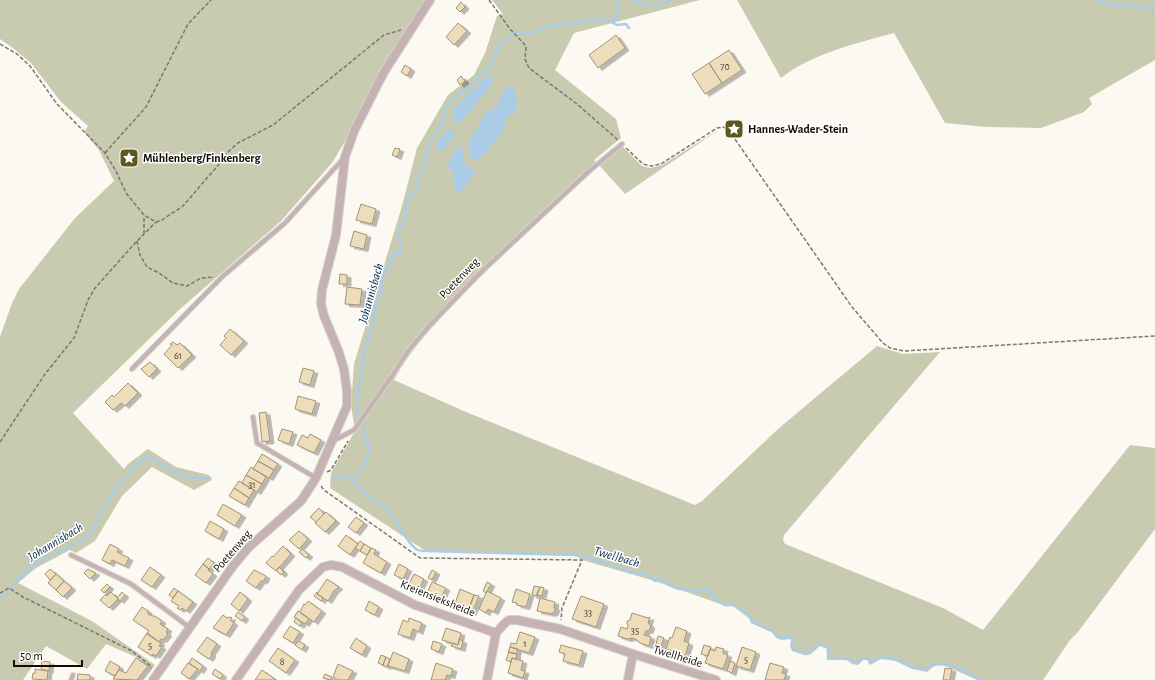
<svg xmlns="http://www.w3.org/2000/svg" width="1155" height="680" viewBox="0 0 1155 680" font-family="'Alegreya Sans',sans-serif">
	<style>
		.green { fill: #c9cbb1 }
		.water { fill: #aacce6 }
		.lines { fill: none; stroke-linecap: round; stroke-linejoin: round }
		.stream { stroke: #aacce6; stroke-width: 2.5 }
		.building { fill: #edddba; stroke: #a29373; filter: url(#shadow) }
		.service-casing { stroke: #d6d3cc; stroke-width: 6 }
		.minor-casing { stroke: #d6d3cc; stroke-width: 10 }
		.path { stroke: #7b776f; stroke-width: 1.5; stroke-dasharray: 4 2; stroke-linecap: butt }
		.service { stroke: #c6b2b2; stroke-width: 4 }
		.minor { stroke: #c6b2b2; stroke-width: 8 }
		.labels { text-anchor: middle; stroke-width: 3; stroke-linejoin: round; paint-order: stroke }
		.number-label { font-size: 10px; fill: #484030 }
		.poi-label { font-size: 12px; font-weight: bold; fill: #110b02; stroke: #fff; text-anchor: start }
		.street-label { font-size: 12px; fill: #110b02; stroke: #fff }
		.water-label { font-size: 13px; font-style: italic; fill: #022e48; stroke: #fff }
	</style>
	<defs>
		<filter id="shadow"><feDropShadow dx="4" dy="2.5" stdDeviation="0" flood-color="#0004"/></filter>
	</defs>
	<rect width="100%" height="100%" fill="#fcf9f2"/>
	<path class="green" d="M0 0H425L385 64 346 140 332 163 281 221 179 310 73 413 124 469 128 464 148 449 176 467 209 475 212 480 194 490 152 467 122 496 95 541 76 553 70 550 36 568 18 583 92 621 155 665 152 669 136 657 106 644 87 669 46 646 23 680H0V337L12 303 19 289 75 218 114 181 99 150 84 132 88 126 61 102 31 63 13 48 0 39Z
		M492 0H700L574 33 555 70 616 119 621 138 594 160 599 165 622 146 642 166 650 168 662 165 720 129 625 194 599 165C553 209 505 251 461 297 436 323 411 348 394 380L466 412 695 505 702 501 778 429 877 346 903 354 940 352 784 535 783 540 785 544 943 608 983 630 1130 445 1155 448V529L1078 632 1070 640 1043 680H977L944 665H935L927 672 912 669 896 661 881 659 870 665 868 660H863L858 665 852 664 847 660H827V649L820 646C817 648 816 650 812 653 807 658 799 653 792 651L790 646 791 639 781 640 771 632 751 623 750 619 733 606H726L655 581 582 560 574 555 437 551 427 552 330 488 331 473 355 431 351 405 354 364 402 206 417 148 448 95 474 75 485 53 497 16 503 14Z
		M737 0H1155V60L1089 98 1092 104 1084 112 1041 128 986 127 945 123 894 33C857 43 811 54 781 78Z"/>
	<path class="water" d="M490 75 492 77 493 80 490 86 464 119 456 124 453 122 454 118 452 111 464 99 470 90 475 89 483 79Z
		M509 86 512 87C518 93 517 105 515 113L507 116 503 133 489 146 490 152 484 154 479 160H472L469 155 471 149 468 146V143L472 139 473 132 479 128 481 120 486 112 498 106 501 95Z
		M450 129 453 130 455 133 447 145 442 151 438 150 437 146 439 138 444 136 446 130Z
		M458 146 462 147 464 163 474 170 475 172 468 183 459 192 455 190 453 172C450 168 448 168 448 163Z"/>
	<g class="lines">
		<path class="stream" d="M632 0C645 5 658 8 670 0
			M1098 0C1107 2 1113 9 1121 4L1155 10
			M610 21 617 25 626 24 629 28
			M358 416V390L363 366 364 348 367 342 373 324 374 309 382 289V277L391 262 393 254 399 253 401 246 398 232 406 215V200L415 192 431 140 436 134 442 123 448 103 476 81 481 73 491 67 496 52 502 42 516 32H535L550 26 571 24 592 19 614 21 618 11 616 4 621 0
			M333 478C359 474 350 480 366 494 375 502 387 508 394 518 400 526 408 545 418 550 420 551 424 551 427 551L574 555 583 556 638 574 644 573 655 581 661 579 669 585 679 589H683L696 592 706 589 718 601 725 605H734L750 617 752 622 773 631 777 637 781 638 791 637 793 639 792 646 793 649C808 655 808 655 819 644L828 647V658L848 659 853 662 858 663 862 658H868L870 663 882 657 897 660 912 667 926 670C939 656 968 672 981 680
			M355 480C371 460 371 449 363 426
			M0 599 34 564 53 554 64 550 89 536 107 502 119 485 138 463 144 458H151C171 471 185 481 210 478"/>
	</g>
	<path class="building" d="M461 2 465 7 460 12 456 8Z
		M458 23 467 31 454 45 446 37Z
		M616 35 625 48 598 68 589 55Z
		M729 50 742 70 722 83 709 63Z
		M709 63 722 83 705 94 692 74Z
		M405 65 411 69 407 76 401 72Z
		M461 76 465 81 460 85 457 80Z
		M395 148 400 149 397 157 392 155Z
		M361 204 376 209 372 224 356 220Z
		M354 231 367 235 364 249 350 246Z
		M340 274 347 275V284H339Z
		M347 287 362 289 360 305 345 304Z
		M230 329 244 341 231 355 220 345 226 338 224 336Z
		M173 342 177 345 180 343 192 355 178 368 164 354 172 345 170 344Z
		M150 362 157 369 149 377 141 369Z
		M303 368 314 371 310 385 299 382Z
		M128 383 138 393 125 406 121 403 113 410 105 402 112 395 114 397Z
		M298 396 316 401 312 414 295 409Z
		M266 412 270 441 262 442 259 413Z
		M282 429 293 432 289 444 278 440Z
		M310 434 321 440 314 453 297 445 302 435 308 438Z
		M262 454 278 464 274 470 258 461Z
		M258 461 274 470 269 478 253 469Z
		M251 467 266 477 262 484 246 475Z
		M246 475 262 484 257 492 242 483Z
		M239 481 254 490 249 498 234 488Z
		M234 488 249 498 245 505 229 496Z
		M223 504 242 515 235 526 217 515Z
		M319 508 324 514 316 522 310 517Z
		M326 512 336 521 325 532 315 523Z
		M356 517 364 523 356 533 348 527Z
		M210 521 224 529 219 539 205 531Z
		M299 531 308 539 299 549 289 540Z
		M346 535 358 544 350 555 338 546Z
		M360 541 364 544 360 551 355 548Z
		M110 544 119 549 117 552 129 558 125 566 112 560 110 564 102 560Z
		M364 544 371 548 367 555 360 551Z
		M283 546 291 554 276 571 266 563 272 556 273 557Z
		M371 548 376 550 374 554 387 562 381 573 363 563Z
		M302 549 309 555 306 558 299 552Z
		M208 558 214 563 209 569 203 564Z
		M203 564 209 569 208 570 213 574 206 583 195 575Z
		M399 564 408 569 403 579 394 575Z
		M150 567 161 575 152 587 141 580Z
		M279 567 284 572 281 575 276 570Z
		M50 569 56 574 50 580 45 574Z
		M88 569 96 573 90 579 84 573Z
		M254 570 266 576 264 581H261L256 588 246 581Z
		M432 570 436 572 432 580 428 578Z
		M56 574 64 581 56 590 48 583Z
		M414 574 424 579 419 589 409 584Z
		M327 579 339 587 334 591 328 601 317 594Z
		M64 581 72 588 63 597 56 590Z
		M432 582 446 588 440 600 427 593Z
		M487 582 491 584 486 593 483 591Z
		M107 584 110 587 104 593 101 590Z
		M534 586 540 587 536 596 532 595Z
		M540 587 544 588 542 596 537 595Z
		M174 588 178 591 173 598 169 595Z
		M460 589 474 595 469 609 455 604Z
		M516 589 530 594 526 607 517 605V603L512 602Z
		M178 591 193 602 186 611 182 608 180 610 177 608 179 606 171 601Z
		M487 591 501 598 494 612 488 609 486 613 479 609Z
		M111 592 118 599 109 608 100 600 106 594 107 596Z
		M122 592 125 595 120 601 117 598Z
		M240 592 248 599 239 611 231 604Z
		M317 592V594L323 598 321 601 314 596Z
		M474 595 479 596 472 613 468 611Z
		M581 596 604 604 596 627 572 619Z
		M540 598 555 602 554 608H556L554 613H552V614L537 611Z
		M308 601 322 611 314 622 300 612 304 604 305 605Z
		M369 601 379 607 375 615 365 610Z
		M142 607 148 611V614L152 616H155L162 621 160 624 168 629 166 632 168 634 163 640 161 639 159 642 147 634 149 631 133 620Z
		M298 611 309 619 305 624 294 617Z
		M238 612 245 617 242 621 235 616Z
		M632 613 648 618 650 617 648 623 651 626 649 631H646L644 635 651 637 649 646 640 643 637 640 632 638 627 639 618 636 621 627 627 629 628 625 627 623V621L630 620Z
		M223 615 227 618 230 617 232 618 230 620 234 623 226 635 213 628Z
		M296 618 302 623 300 626 294 622Z
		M409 618 422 623 419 632 413 629 410 638 398 634 403 620 408 622Z
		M290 626 300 632 293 643 283 637Z
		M676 627 687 631 684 641 689 643 685 656 666 649 670 637 672 638Z
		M446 628 461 633 458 645 442 640Z
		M520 632 535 637 529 653 510 647 511 643 516 644Z
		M147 633 161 643 159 646 162 647 156 656 153 654 152 656 138 647Z
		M658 636 664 638 660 649 655 648Z
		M207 637 217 644 211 653 212 655 209 659 197 651Z
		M356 638 367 646 362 655 350 648Z
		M459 639 463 641 461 649 451 646 453 643 458 645Z
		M299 641 305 645 302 650 295 645Z
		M433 641 442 644 439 652 431 649Z
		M561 645 583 651 579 665 563 661 565 654 559 652Z
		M704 645 711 647 708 656 701 654Z
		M510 647 518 649 516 654 508 652Z
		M716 647 724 649 723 653 728 655 723 669 705 663 710 649 715 651Z
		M742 647 756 652 750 670 736 666Z
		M278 648 295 660 286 673 269 661Z
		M393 652 409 659 405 671 388 666Z
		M509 652 517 654 516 659 512 658 511 662 506 660Z
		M381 655 386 657 383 665 378 663Z
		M386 657 390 659 387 667 383 665Z
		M136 658 148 666 137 680 113 679 119 670 126 673Z
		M192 658 203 666 200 671 189 663Z
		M512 658 523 661 521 670 525 671 523 678 508 673Z
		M42 661 50 662 49 671 41 669Z
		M110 661 120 667 115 676 105 671Z
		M730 661 735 663 732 673 727 671Z
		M188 663 198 669 189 679 181 673Z
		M436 663 453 669 451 676 447 675 445 680H431Z
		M770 663 784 667 782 673 786 674 784 680H765Z
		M338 664 353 671 348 680H339L333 677Z
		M945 668 952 669 950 680H943Z
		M35 669 48 671 47 680 32 679 33 673H35Z
		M215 669 223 675 220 679 212 674Z
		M262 670 276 680H255Z
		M78 674 90 675V680H77Z
		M325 674 332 677 330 680 323 678Z"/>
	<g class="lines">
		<defs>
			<path id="service" d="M132 369 223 276 285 223 343 159
				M253 417 257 443 316 478
				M333 441 354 430 392 376 408 351 429 326 478 275 588 172 622 144
				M71 555 131 584 189 627
				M71 680 73 675"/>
			<path id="minor" d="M633 654 716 680
				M153 680 233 566 248 548 301 501 316 478 347 406V391L344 369 338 350 324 316 321 304 322 290 336 235 345 157 354 131 384 72 430 0
				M236 680 299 590 323 567 331 565 342 567 415 605 496 633 505 623 509 620H517L560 629 633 654 628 680
				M487 680 496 633"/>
		</defs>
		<use href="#service" class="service-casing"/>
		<use href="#minor" class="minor-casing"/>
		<path class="path" d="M489 0 510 29 526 46 525 59 529 68 577 104 618 140
			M0 44 17 54 30 66 57 104 105 153 116 171 126 193 144 215 156 222 162 220 183 206 220 163 229 151 238 143 273 125 384 35 401 30
			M626 148 643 164 651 166 661 164 717 128 724 127 730 132 852 307 883 343 890 348 904 351 1155 336
			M105 153 146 107 188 24 211 0
			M144 234V216
			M137 241 140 255 147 267 159 273 173 283 187 286 201 278 214 277
			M0 442 45 374 74 338 88 300 95 288 137 241 156 222
			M327 472 331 470 348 441
			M321 486 324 490 420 558 582 560 562 608 561 620
			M0 593 9 588 23 597 132 651 152 667"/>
		<use href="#service" class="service"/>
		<use href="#minor" class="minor"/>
	</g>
	<defs>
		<symbol id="sight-square" viewBox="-11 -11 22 22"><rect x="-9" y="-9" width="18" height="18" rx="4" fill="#5f5622" stroke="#fff"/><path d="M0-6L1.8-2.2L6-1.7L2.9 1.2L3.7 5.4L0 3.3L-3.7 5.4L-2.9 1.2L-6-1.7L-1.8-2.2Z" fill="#fff"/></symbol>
	</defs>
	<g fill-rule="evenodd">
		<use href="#sight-square" x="723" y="118" width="22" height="22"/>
		<use href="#sight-square" x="118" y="147" width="22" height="22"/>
	</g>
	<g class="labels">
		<g class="number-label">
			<text x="725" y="70">70</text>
			<text x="178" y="359">61</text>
			<text x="252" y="488">31</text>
			<text x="588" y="616">33</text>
			<text x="635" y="634">35</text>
			<text x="525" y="647">1</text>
			<text x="150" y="649">5</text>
			<text x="746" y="663">5</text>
			<text x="282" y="665">8</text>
		</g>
		<g class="poi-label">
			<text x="748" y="133">Hannes-Wader-Stein</text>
			<text x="143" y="162">Mühlenberg/Finkenberg</text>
		</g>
		<g class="street-label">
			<text transform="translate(459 278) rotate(-46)" y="4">Poetenweg</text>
			<text transform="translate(232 551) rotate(-49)" y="4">Poetenweg</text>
			<text transform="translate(438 598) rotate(22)" y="4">Kreiensieksheide</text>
			<text transform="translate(678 656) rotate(17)" y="4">Twellheide</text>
		</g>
		<g class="water-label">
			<text transform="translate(370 293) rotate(-74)" y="5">Johannisbach</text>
			<text transform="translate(55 541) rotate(-31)" y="5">Johannisbach</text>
			<text transform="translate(617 556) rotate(16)" y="5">Twellbach</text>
		</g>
	</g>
	<path d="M14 660v6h68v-6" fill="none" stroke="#110b02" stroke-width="2"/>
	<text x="20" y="660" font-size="12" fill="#110b02" stroke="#ffffff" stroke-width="3" paint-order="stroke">50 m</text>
</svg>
